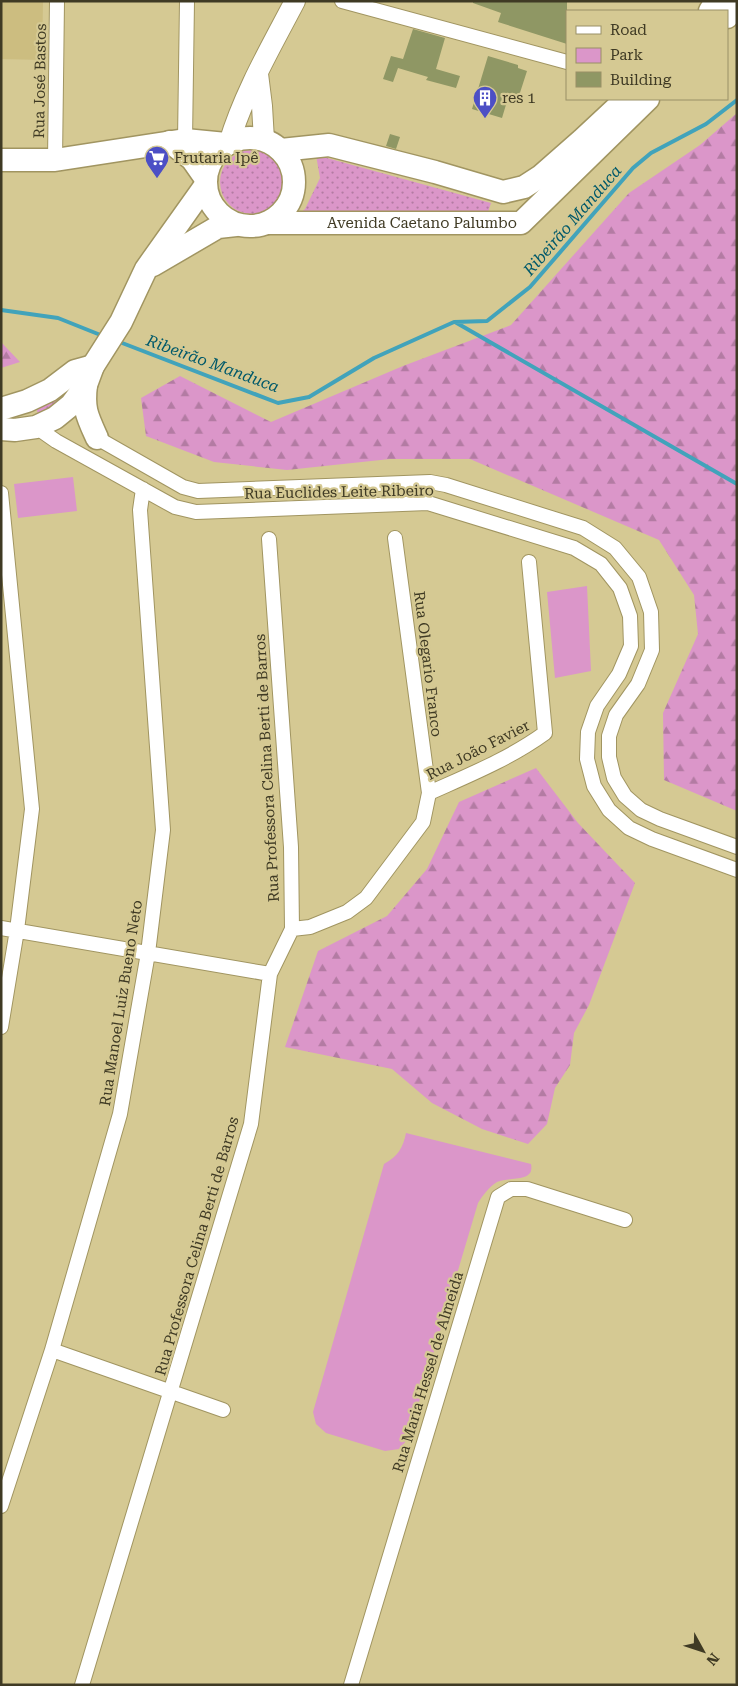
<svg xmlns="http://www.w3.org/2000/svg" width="738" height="1686" viewBox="0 0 738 1686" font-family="'Roboto Serif',serif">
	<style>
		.built { fill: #ccbd80 }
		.grass { fill: url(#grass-dots) }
		.forest { fill: url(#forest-firs) }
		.park { fill: #db96c9 }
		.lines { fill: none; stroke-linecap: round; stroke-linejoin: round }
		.stream { stroke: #41a3bb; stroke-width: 4 }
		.building { fill: #8f9764 }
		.minor-casing { stroke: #a19561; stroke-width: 16 }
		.secondary-casing { stroke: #a19561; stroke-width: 22 }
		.primary-casing { stroke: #a19561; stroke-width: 25 }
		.minor { stroke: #fff; stroke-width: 14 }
		.secondary { stroke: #fff; stroke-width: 20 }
		.primary { stroke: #fff; stroke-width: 22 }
		.labels { text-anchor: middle; stroke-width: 4.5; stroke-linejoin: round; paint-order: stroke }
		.street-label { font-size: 15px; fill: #3f3a24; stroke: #d5c993 }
		.poi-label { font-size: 15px; fill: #3f3a24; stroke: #d5c993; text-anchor: start }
		.water-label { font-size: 16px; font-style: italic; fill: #00596a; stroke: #d5c993 }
	</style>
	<defs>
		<pattern id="grass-dots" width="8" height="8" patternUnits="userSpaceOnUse" patternTransform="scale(1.25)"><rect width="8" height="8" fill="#db96c9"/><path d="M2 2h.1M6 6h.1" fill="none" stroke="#b37ba3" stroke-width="1.8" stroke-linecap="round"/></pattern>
		<pattern id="forest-firs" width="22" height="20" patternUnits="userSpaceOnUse" patternTransform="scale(1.25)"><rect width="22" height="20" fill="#db96c9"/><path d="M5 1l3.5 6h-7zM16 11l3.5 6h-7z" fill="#b37ba3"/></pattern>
	</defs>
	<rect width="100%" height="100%" fill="#d5c993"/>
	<path class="built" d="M1 1H43L42 60 1 59Z"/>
	<path class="grass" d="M220 182a32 32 0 1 1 64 0a32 32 0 1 1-64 0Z
		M316 155 491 203 488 212 300 213 305 209 320 178Z
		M55 398 61 403 38 415 37 410 42 403Z"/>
	<path class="forest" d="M737 113V811L664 780 663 713 698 634 694 595 659 540 470 459H390L287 470 214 462 146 436 141 398 180 376 271 422 403 366 511 325 629 193 700 145Z
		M1 342 20 362 1 368Z
		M536 768 578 823 635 883 589 1005 574 1033 570 1065 555 1088 547 1124 528 1144 482 1129 432 1103 392 1069 285 1047 318 951 387 916 427 869 459 802Z"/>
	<path class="park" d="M73 477 77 511 18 518 14 484Z
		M587 586 591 671 555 678 547 592Z
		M406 1133 531 1164C535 1183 510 1176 497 1182 489 1187 483 1195 478 1203L408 1439 399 1449 385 1451 326 1433 316 1424 313 1412 384 1164C398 1156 403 1148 406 1133Z"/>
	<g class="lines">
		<path class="stream" d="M1 310 58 318 103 336
			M455 322 737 484
			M117 341 278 403 309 397 374 358 454 322 487 321 530 287 633 168 651 153 706 124 737 100"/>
	</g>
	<path class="building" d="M473 1H567V44L498 22 501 13 473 3Z
		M413 29 445 38 436 69 460 76 456 88 426 80 428 77 398 68 393 82 383 79 391 56 403 59Z
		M488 56 518 65V68L527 71 517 102 508 98 502 118 472 109Z
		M390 134 400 137 396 149 386 146Z"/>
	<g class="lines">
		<defs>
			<path id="minor" d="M342 1 567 62
				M184 147 185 140 187 1
				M55 160 57 1
				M36 427 56 441 175 507 196 512 428 503 574 548 601 564 620 588 630 616 631 646 619 674 597 706 588 732 587 759 594 786 609 810 629 828 652 839 737 870
				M91 432 97 438 183 487 198 491 430 482 446 485 583 528 615 548 639 577 651 612 652 650 638 684 616 715 609 736V757L614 778 625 796 641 810 660 819 737 847
				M1 493 32 809 17 930 1 1027
				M395 538 429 793
				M1 928 270 974
				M292 929 310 927 347 912 366 898 423 822 429 793C469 775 509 759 545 733L529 562
				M52 1350 223 1410
				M1 1506 52 1350 120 1114 148 953 163 830 140 510 143 489
				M82 1685 251 1124 270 974 292 929 291 847 269 539
				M351 1685 498 1197 511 1189H527L625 1220"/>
			<path id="secondary" d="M258 74 262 106 264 140
				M229 143C244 93 271 47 295 1"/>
			<g id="primary">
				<path d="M710 11 716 1"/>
				<path d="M727 17 737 3"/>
				<circle cx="250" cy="182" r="44"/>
				<path d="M170 142 192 159 206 179"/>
				<path d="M281 150 329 145 435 172 503 192 524 187 541 176 582 140 626 99"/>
				<path d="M1 160H55L185 140 226 144"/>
				<path id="s1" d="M267 223H521L648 99"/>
				<path d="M153 265 218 227 236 225"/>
				<path d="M86 385C83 409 87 416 97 438"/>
				<path d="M1 409 27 401 50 390 75 371 93 366"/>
				<path d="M1 429 15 430 36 427 55 418 71 405 86 385 93 366 121 322 146 269 205 186"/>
			</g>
		</defs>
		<use href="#minor" class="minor-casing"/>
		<use href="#secondary" class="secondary-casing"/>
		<use href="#primary" class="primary-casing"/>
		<use href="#minor" class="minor"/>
		<use href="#secondary" class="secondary"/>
		<use href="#primary" class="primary"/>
	</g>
	<defs>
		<symbol id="building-pin" viewBox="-11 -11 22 30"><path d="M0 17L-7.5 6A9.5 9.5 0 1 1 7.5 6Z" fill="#4c4fc5" stroke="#d5c993"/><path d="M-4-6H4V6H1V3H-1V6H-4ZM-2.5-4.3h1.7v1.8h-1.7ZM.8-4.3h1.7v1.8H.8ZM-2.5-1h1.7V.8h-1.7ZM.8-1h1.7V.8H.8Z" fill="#fff"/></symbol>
		<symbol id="supermarket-pin" viewBox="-11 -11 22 30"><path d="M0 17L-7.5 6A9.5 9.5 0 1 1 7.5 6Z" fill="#4c4fc5" stroke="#d5c993"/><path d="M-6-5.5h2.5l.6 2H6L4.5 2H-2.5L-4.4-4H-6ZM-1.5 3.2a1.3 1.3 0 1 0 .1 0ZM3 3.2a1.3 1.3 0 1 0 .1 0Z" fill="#fff"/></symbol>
	</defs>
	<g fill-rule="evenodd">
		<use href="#building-pin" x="471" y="84" width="28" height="38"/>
		<use href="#supermarket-pin" x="143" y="144" width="28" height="38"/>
	</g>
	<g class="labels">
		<g class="street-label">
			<text transform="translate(40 81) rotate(-89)" y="5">Rua José Bastos</text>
			<text dy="5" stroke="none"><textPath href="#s1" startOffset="155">Avenida Caetano Palumbo</textPath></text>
			<text transform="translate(339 492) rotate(-1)" y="5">Rua Euclides Leite Ribeiro</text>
			<text transform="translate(428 664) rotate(83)" y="5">Rua Olegario Franco</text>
			<text transform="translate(478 750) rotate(-27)" y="5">Rua João Favier</text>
			<text transform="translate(267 768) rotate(-93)" y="5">Rua Professora Celina Berti de Barros</text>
			<text transform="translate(121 1003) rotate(-81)" y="5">Rua Manoel Luiz Bueno Neto</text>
			<text transform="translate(197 1246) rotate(-74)" y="5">Rua Professora Celina Berti de Barros</text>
			<text transform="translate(428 1372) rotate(-73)" y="5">Rua Maria Hessel de Almeida</text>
		</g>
		<g class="poi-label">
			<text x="502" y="103">res 1</text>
			<text x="174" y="163">Frutaria Ipê</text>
		</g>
		<g class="water-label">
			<text transform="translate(572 220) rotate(-49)" y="6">Ribeirão Manduca</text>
			<text transform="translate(213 363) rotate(20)" y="6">Ribeirão Manduca</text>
		</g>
	</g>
	<rect width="738" height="1686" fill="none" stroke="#3f3a24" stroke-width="5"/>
	<rect x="566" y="10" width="162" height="90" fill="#d5c993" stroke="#999067"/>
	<rect x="576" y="26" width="25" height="8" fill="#ffffff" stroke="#999067"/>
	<text x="610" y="35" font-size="15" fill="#3f3a24">Road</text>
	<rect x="576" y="48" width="25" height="15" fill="#db96c9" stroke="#999067"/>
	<text x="610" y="60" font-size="15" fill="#3f3a24">Park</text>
	<rect x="576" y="72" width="25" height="15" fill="#8f9764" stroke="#999067"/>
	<text x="610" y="85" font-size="15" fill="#3f3a24">Building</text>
	<g transform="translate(703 1651) rotate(130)" stroke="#d5c993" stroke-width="4" paint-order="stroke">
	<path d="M0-4L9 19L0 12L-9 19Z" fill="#3f3a24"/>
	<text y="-8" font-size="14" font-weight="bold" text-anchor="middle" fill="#3f3a24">N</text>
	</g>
</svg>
